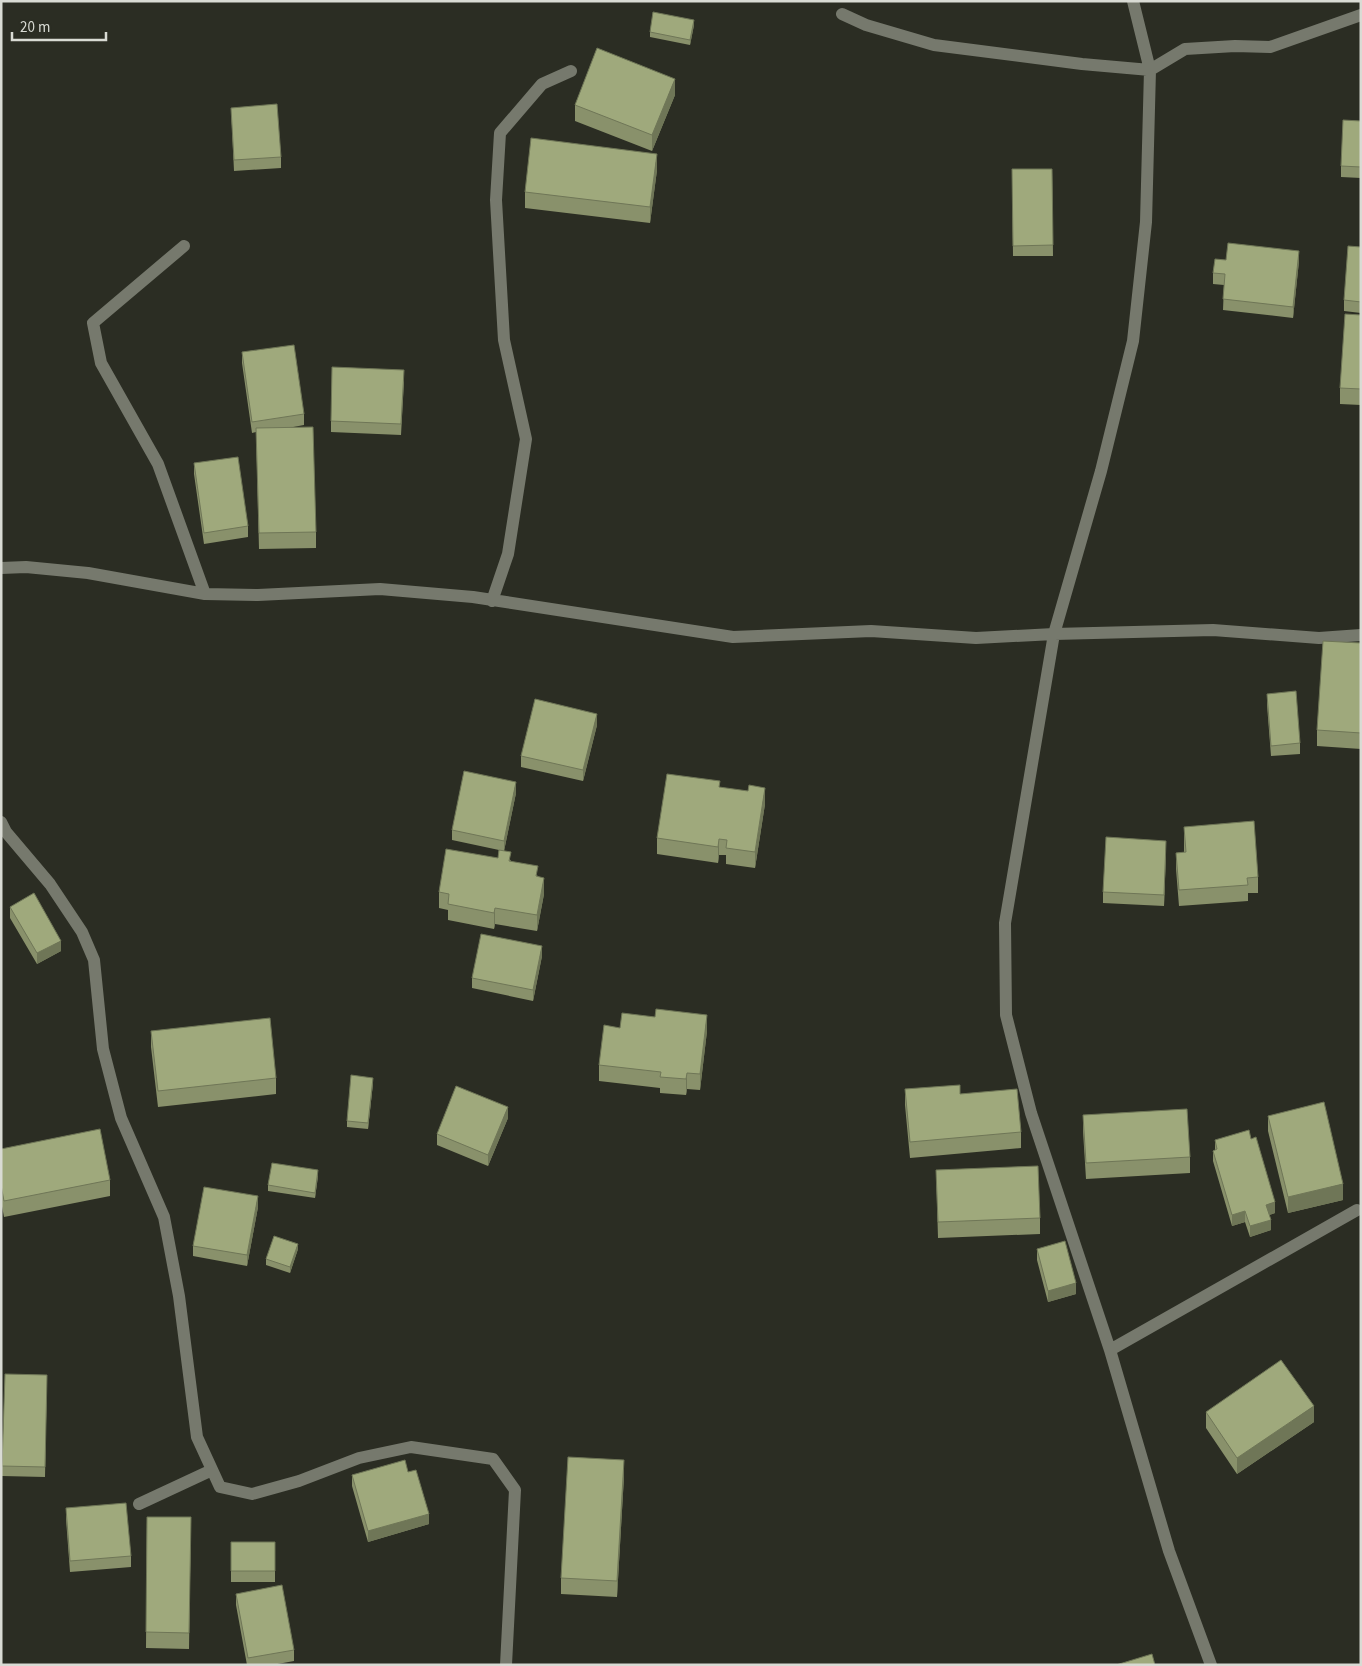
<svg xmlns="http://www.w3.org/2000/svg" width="1362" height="1666" viewBox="0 0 1362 1666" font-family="'Source Sans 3',sans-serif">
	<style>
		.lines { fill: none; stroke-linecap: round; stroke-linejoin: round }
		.minor { stroke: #76796d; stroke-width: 12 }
		.wall { fill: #89916b }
		.shaded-wall { fill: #6f7657 }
		.building { fill: #9fa97c; stroke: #6f7657 }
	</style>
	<rect width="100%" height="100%" fill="#2b2d23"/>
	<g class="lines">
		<path class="minor" d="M1133 1 1150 70 1146 222 1133 341 1101 471 1054 634 1005 923 1006 1015 1031 1113 1110 1350 1169 1551 1211 1665
			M842 14 866 25 934 45 1082 64 1150 70 1185 49 1235 46 1270 47 1361 15
			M184 246 93 323 101 363 158 464 205 594
			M1 568 26 567 88 573 205 594 258 595 380 589 473 597 733 637 871 631 976 638 1054 634 1213 630 1319 638 1361 635
			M492 601 508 554 526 439 504 340 496 200 500 133 542 84 571 71
			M1 822 6 832 50 884 82 932 94 960 103 1049 121 1118 164 1217 179 1296 197 1437 220 1487 252 1494 299 1481 359 1458 411 1447 493 1459 515 1490 506 1665
			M1110 1350 1357 1210
			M139 1504 212 1470"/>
	</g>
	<path class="wall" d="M694 25 690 45 650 37V32Z
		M675 95 652 151 575 121V105Z
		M231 108 281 157V168L234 171Z
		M1361 121V178L1341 177V166Z
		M1012 169H1052L1053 256H1013Z
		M657 170 650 223 525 208V192Z
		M1361 247V313L1344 311V300Z
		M1226 260 1299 261 1293 318 1223 310 1224 285 1213 284V273Z
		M1361 315V405L1340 404V388Z
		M242 352 304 414V425L288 428 316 532V548L259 549 256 432 252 433 242 363Z
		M404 381 401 435 331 432V421Z
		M194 463 248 526V537L204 544 194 474Z
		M1361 643V749L1317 746V730Z
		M1267 694 1300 743V754L1271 756 1267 705Z
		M597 725 583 781 521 767V756Z
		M720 787 765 804 755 868 726 864V855H719L718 863 657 854V838Z
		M516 793 504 851 511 861 538 876 544 894 537 931 495 924 494 929 448 920V910L439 908V892L498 858 499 850 452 840V830Z
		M1184 827 1258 877V893H1248V901L1179 906 1176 869V853L1184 852Z
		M1166 851 1164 906 1103 903V892Z
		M10 907 61 951 37 964 10 918Z
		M542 956 533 1001 472 988V978Z
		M620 1028 707 1031 700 1090 687 1089 686 1095 660 1093V1088L599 1081V1065Z
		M151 1031 276 1078V1094L158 1107 151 1047Z
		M373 1083 368 1129 347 1127V1121Z
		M905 1089 1021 1132V1148L910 1158 905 1105Z
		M1083 1115 1190 1157V1173L1086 1179 1083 1131Z
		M1268 1116 1343 1200 1288 1213 1268 1131Z
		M508 1118 488 1166 437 1145V1134Z
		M1215 1140 1275 1213 1269 1215 1271 1230 1250 1237 1245 1222 1232 1226 1213 1161V1151L1215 1150Z
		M1 1149 110 1180V1196L4 1217 1 1201Z
		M936 1170 1040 1218V1234L938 1238Z
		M318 1176 315 1198 268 1191V1185Z
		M258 1207 247 1266 193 1256V1246Z
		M298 1249 290 1273 266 1265V1259Z
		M1037 1249 1076 1294 1048 1302 1037 1260Z
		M47 1375 45 1477 2 1476V1466Z
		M1206 1412 1314 1422 1237 1474 1206 1428Z
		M408 1472 429 1524 368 1542 352 1486V1475Z
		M624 1476 617 1597 561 1594V1578Z
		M66 1508 131 1556V1567L70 1572 66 1519Z
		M147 1517H191L189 1649 146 1648Z
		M231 1542H275V1582H231Z
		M236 1594 294 1650V1661L272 1665H247L236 1605Z"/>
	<path class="shaded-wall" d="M694 20V25L690 45V40Z
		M675 79V95L652 151V135Z
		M657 154V170L650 223V207Z
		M1299 251V261L1293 318V307Z
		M597 714V725L583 781V770Z
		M516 782V793L504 851V841Z
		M765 788V804L755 868V852Z
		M719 839V855L718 863V847Z
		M1166 841V851L1164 906V895Z
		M544 878V894L537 931V915Z
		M495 908V924L494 929V913Z
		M61 941V951L37 964V953Z
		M542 946V956L533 1001V990Z
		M707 1015V1031L700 1090V1074Z
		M687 1073V1089L686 1095V1079Z
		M373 1078V1083L368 1129V1123Z
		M508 1107V1118L488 1166V1155Z
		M318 1170V1176L315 1198V1193Z
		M1343 1184V1200L1288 1213V1197Z
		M258 1196V1207L247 1266V1255Z
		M1275 1202V1213L1266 1216V1205Z
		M1245 1211V1222L1232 1226V1215Z
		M1271 1220V1230L1250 1237V1226Z
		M298 1244V1249L290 1273V1267Z
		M1076 1283V1294L1048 1302V1291Z
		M1314 1406V1422L1237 1474V1458Z
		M624 1460V1476L617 1597V1581Z
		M429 1514V1524L368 1542V1531Z"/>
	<path class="building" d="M653 12 694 20 690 40 650 32Z
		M597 48 675 79 652 135 575 105Z
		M277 104 281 157 234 160 231 108Z
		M1343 120 1361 121V167L1341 166Z
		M531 138 657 154 650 207 525 192Z
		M1012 169H1052L1053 245 1013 246Z
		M1228 243 1299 251 1293 307 1223 299 1225 274 1213 273 1215 259 1226 260Z
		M1348 246 1361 247V302L1344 300Z
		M1345 314 1361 315V389L1340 388Z
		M294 345 304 414 252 422 242 352Z
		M332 367 404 370 401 424 331 421Z
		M313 427 316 532 259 533 256 428Z
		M238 457 248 526 204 533 194 463Z
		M1323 641 1361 643V733L1317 730Z
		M1296 691 1300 743 1271 746 1267 694Z
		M535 699 597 714 583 770 521 756Z
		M464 771 516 782 504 841 452 830Z
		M667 774 720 781 719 787 748 791 749 785 765 788 755 852 726 848 727 840 719 839 718 847 657 838Z
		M1254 821 1258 877 1247 878 1248 885 1179 890 1176 853 1186 852 1184 827Z
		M1106 837 1166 841 1164 895 1103 892Z
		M446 849 498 858 499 850 511 852 509 861 538 866 536 876 544 878 537 915 495 908 494 913 448 904 449 894 439 892Z
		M34 893 61 941 37 953 10 907Z
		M481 934 542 946 533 990 472 978Z
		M656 1009 707 1015 700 1074 687 1073 686 1079 660 1077 661 1072 599 1065 604 1025 620 1028 622 1013 655 1017Z
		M270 1018 276 1078 158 1091 151 1031Z
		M351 1075 373 1078 368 1123 347 1121Z
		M960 1085V1094L1017 1089 1021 1132 910 1142 905 1089Z
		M456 1086 508 1107 488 1155 437 1134Z
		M1324 1102 1343 1184 1288 1197 1268 1116Z
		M1187 1109 1190 1157 1086 1163 1083 1115Z
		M100 1129 110 1180 4 1201 1 1185V1149Z
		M1249 1130 1251 1139 1256 1137 1275 1202 1266 1205 1271 1220 1250 1226 1245 1211 1232 1215 1213 1151 1217 1149 1215 1140Z
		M272 1163 318 1170 315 1193 268 1185Z
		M1038 1166 1040 1218 938 1222 936 1170Z
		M204 1187 258 1196 247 1255 193 1246Z
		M274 1236 298 1244 290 1267 266 1259Z
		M1065 1241 1076 1283 1048 1291 1037 1249Z
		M1281 1360 1314 1406 1237 1458 1206 1412Z
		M5 1374 47 1375 45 1467 2 1466Z
		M568 1457 624 1460 617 1581 561 1578Z
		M405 1460 408 1472 416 1470 429 1514 368 1531 352 1475Z
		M126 1503 131 1556 70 1561 66 1508Z
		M147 1517H191L189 1633 146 1632Z
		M231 1542H275V1571H231Z
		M282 1585 294 1650 248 1658 236 1594Z
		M1152 1654 1155 1665H1116Z"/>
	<rect width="1362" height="1666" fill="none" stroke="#d9dbd4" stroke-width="5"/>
	<path d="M12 32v8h94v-8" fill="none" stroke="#d9dbd4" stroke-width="2.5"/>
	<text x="20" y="32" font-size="15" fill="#d9dbd4" stroke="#2b2d23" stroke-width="4" paint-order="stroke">20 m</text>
</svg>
